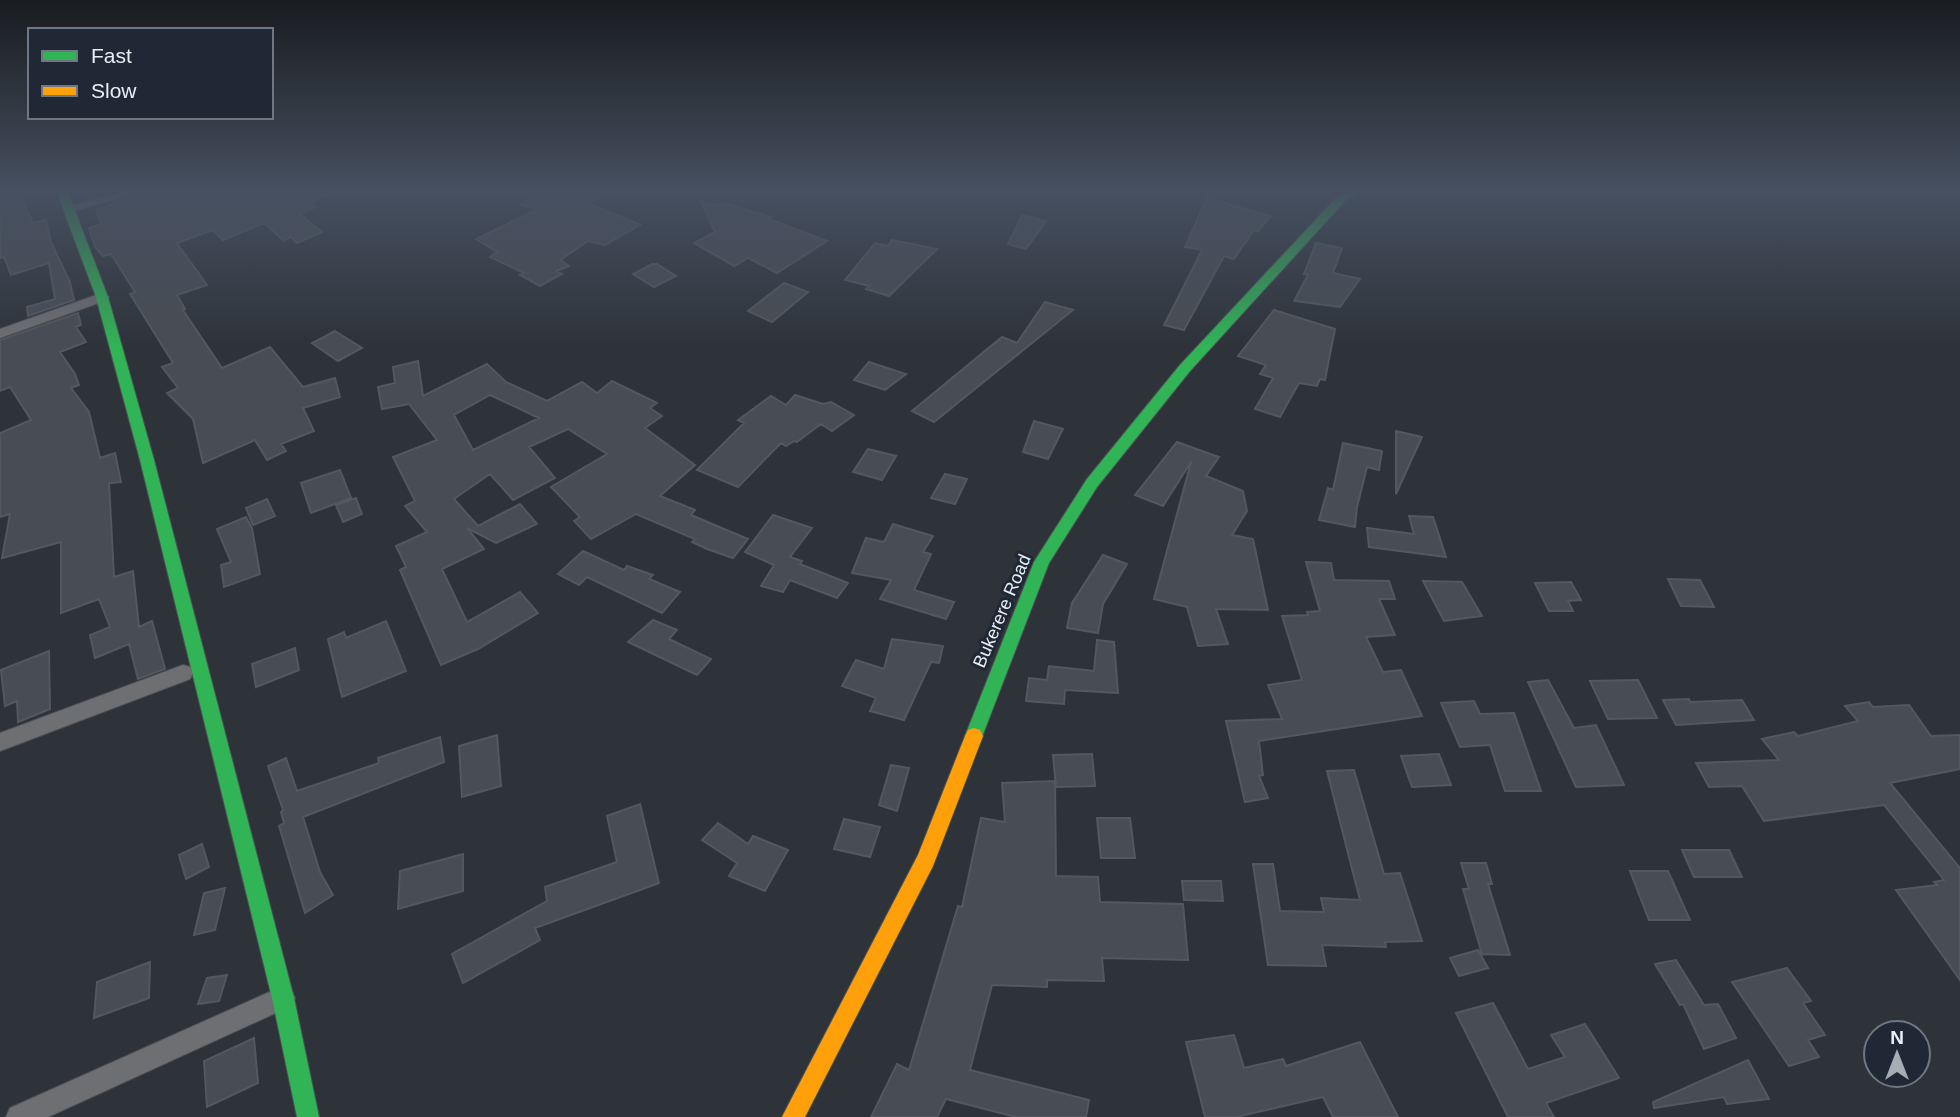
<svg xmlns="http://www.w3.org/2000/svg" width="1960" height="1117" viewBox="0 0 1960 1117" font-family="Arial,sans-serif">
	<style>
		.building { fill: #484c53; stroke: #53585e; stroke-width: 2; fill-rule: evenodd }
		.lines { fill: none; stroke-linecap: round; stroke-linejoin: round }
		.street-casing { stroke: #4c5157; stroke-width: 2 }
		.fast-casing { stroke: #4c5157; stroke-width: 2 }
		.slow-casing { stroke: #4c5157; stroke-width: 2 }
		.street { fill: #6e6f72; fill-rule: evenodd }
		.fast { fill: #30b455; fill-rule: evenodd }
		.slow { fill: #ff9f0a; fill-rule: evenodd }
		.labels { text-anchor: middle; stroke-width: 6; stroke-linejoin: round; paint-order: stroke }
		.street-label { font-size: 18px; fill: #e7eef6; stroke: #1f2834 }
	</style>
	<rect width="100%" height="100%" fill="#2e333a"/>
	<path class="building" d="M17 190 33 223 46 220 51 242 70 282 74 300 28 316 27 307 55 299 49 263 11 275 4 257 0 258V194Z
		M152 190H337L310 202 316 207 300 214 322 232 297 243 291 237 284 241 264 223 223 240 213 230 177 243 207 285 177 295 185 309 183 310 222 368 270 347 303 387 335 378 340 397 303 408 314 431 281 444 286 451 267 460 255 440 203 463 193 419 167 393 178 388 162 367 173 363 130 294 135 292 111 254 103 256 95 247 89 228 102 224 96 210Z
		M540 190H610L588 203 640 225 605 245 588 241 560 260 569 266 557 271 562 274 540 286 520 275 524 273 490 257 497 252 476 239 538 209 521 205Z
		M1207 198 1271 216 1258 231 1254 230 1234 259 1224 256 1184 330 1164 325 1202 250 1185 247Z
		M701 202 719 205 723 203 771 217 769 219 827 241 777 273 748 258 734 266 694 243 715 232Z
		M1022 215 1046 221 1026 249 1008 244Z
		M892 240 937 249 889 296 866 289 869 286 845 280 875 243 888 246Z
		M1316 243 1342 248 1333 273 1360 279 1340 307 1294 301 1308 275 1304 274Z
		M652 264H657L676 276 654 287 633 274Z
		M784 283 808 292 772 322 748 311Z
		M1045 302 1073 310 934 422 912 411 1002 337 1017 343Z
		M1274 310 1335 329 1325 380 1320 379 1317 386 1299 383 1280 417 1255 409 1273 378 1260 374 1266 365 1238 356Z
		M78 313 81 325 76 327 86 342 60 352 75 374 79 385 71 388 89 412 100 458 115 453 121 482 109 483 114 577 133 571 139 627 152 621 165 669 138 679 129 644 95 658 90 635 110 627 99 599 61 613V542L2 558 10 514 0 517V433L31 420 10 387 0 391V340Z
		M335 331 362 348 338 361 312 343Z
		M418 361 423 396 487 364 506 382 547 401 582 382 597 393 612 381 657 403 650 408 662 416 645 428 695 465 660 496 695 510 691 515 748 539 733 558 707 549 692 542 695 539 636 514 591 539 574 521 580 517 551 487 607 454 568 429 529 447 555 478 513 500 490 474 454 499 478 526 520 504 537 524 496 543 467 528 484 549 442 569 467 622 520 592 538 613 478 649 441 665 400 570 406 567 396 546 427 532 405 506 415 501 393 457 437 440 409 404 382 409 378 387 395 383 393 367ZM490 395 539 418 473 450 454 415Z
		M869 362 906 374 885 390 854 380Z
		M795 395 823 404 831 402 854 415 832 431 821 424 797 442 794 441 786 446 781 443 738 487 697 470 744 423 738 420 771 396 786 405Z
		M1034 421 1063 429 1048 459 1023 452Z
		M1396 431 1422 437 1396 494Z
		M1177 442 1219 457 1206 476 1243 491 1247 511 1232 535 1253 539 1268 610 1216 609 1228 644 1198 646 1187 607 1154 599 1191 462 1163 506 1135 495Z
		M1343 443 1382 451 1379 470 1367 467 1357 507 1355 527 1319 520 1328 488 1333 490Z
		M868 449 896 456 882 480 853 472Z
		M340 470 351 498 311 513 301 483Z
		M945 474 967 479 955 504 931 498Z
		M356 498 362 514 343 522 336 505Z
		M267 499 275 516 253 525 246 508Z
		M773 515 812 528 790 557 802 561 800 564 848 583 837 598 790 580 783 592 761 586 774 565 745 552Z
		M1409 516 1433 517 1446 557 1369 547 1367 528 1414 534Z
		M246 517 252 528 260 574 224 587 221 565 231 562 217 529Z
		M893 524 933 536 923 552 931 554 914 590 954 602 946 619 880 599 891 580 852 573 866 538 884 542Z
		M583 551 624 570 627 566 653 575 649 579 680 592 662 613 587 577 579 585 558 574Z
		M1103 555 1127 564 1103 604 1098 633 1067 628 1072 603Z
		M1306 562 1331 563 1334 580 1389 581 1395 599H1379L1395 635 1366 637 1383 672 1401 670 1422 716 1259 741 1263 775 1259 776 1268 798 1245 802 1226 721 1282 719 1268 685 1302 680 1282 616 1308 615 1307 612 1320 611Z
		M1668 579 1700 580 1714 607 1681 606Z
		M1423 581 1462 582 1482 616 1444 621Z
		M1571 582 1581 600 1568 601 1573 611H1549L1535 583Z
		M653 620 677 630 669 639 711 659 697 675 628 642Z
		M386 621 406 671 342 697 328 639 344 632 346 638Z
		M892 639 943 646 939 663 931 662 904 720 870 711 876 698 842 686 856 660 884 669Z
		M1097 640 1114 642 1118 693 1065 690 1064 704 1026 701 1029 678 1047 680 1049 666 1094 671Z
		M295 648 299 670 256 687 252 664Z
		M49 651 50 709 18 722 17 701 5 706 1 670Z
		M1548 680 1574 728 1596 725 1624 785 1576 787 1528 682Z
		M1638 680 1657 718 1608 719 1590 681Z
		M1689 699 1690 702 1742 700 1754 720 1676 725 1663 700Z
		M1474 701 1480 714 1514 713 1541 791H1505L1490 745 1460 747 1441 703Z
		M1869 702 1873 707 1909 705 1931 736 1960 735V769L1890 783 1960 868V980L1896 890 1937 885 1934 882 1944 880 1884 805 1764 821 1742 786 1709 787 1696 763 1779 760 1762 739 1794 732 1798 736 1858 721 1845 706Z
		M497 735 501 786 462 797 459 746Z
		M440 737 444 762 303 817 320 872 333 895 305 913 279 826 284 823 281 812 283 810 268 766 286 758 297 791 379 763 378 758Z
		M1092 754 1095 786 1056 787 1053 755Z
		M1439 754 1451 785 1412 787 1401 756Z
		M891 765 909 768 897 811 879 805Z
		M1354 770 1384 874 1400 873 1422 941 1385 942 1386 947 1322 945 1326 966 1268 965 1253 864H1273L1280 911 1324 912 1321 898 1360 900 1327 771Z
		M1055 781 1056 876 1098 877 1100 902 1183 904 1188 960 1102 958 1104 981 1047 980V987L992 985 970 1070 1089 1100 1086 1117H1016L946 1099 937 1117H871L897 1064 909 1070 958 906 962 907 981 818 1005 822 1002 783Z
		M640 804 659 883 535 928 540 940 463 983 452 954 547 901 545 887 617 862 607 816Z
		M1097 818H1130L1135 858H1101Z
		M844 819 880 827 870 857 834 849Z
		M718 823 748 844 753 836 788 850 765 891 729 876 737 863 702 840Z
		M202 844 209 867 186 879 179 855Z
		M1682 850H1729L1742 877H1694Z
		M463 854V891L398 909 400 871Z
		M1461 863H1486L1492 884H1488L1510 955 1482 954 1463 889H1469Z
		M1630 871H1668L1690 920H1649Z
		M1182 881H1221L1223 901 1184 900Z
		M225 888 215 930 194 935 204 893Z
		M1478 950 1488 968 1459 976 1450 958Z
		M1676 960 1704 1005 1718 1004 1736 1038 1704 1049 1683 1004 1680 1005 1655 964Z
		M150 962 149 998 94 1018 97 982Z
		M1787 968 1811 1001 1803 1003 1825 1035 1808 1040 1819 1057 1789 1066 1732 982Z
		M227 975 219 1001 198 1004 207 978Z
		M1493 1003 1528 1069 1565 1057 1551 1035 1585 1024 1619 1078 1546 1103 1554 1117H1508L1456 1013Z
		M1234 1035 1244 1068 1283 1059 1286 1066 1360 1042 1398 1117H1333L1323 1097 1236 1117H1205L1186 1042Z
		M254 1038 258 1083 207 1107 204 1061Z
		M1748 1060 1769 1099 1727 1104 1724 1097 1654 1108 1653 1102Z"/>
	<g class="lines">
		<defs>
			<path id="street" d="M128 190H149L70 212 64 208Z
				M102 293 109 297 107 300 0 338V329Z
				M183 665 190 667 193 673 190 679 0 751V733Z
				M283 986 291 990 295 998 291 1006 48 1117H6L10 1108Z"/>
			<path id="fast" d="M56 190H67L108 297 154 460 294 998 319 1117H297L272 998 140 460 96 297Z
				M1348 190H1361L1345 201 1190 371 1097 487 1049 563 980 742 974 744 968 742 965 736 1034 562 1087 479 1180 365 1337 197Z"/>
			<path id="slow" d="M974 728 980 730 983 736 933 866 805 1117H782L918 855 965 736 968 730Z"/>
		</defs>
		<use href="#street" class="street-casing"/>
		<use href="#fast" class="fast-casing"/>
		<use href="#slow" class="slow-casing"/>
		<use href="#street" class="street"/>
		<use href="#fast" class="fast"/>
		<use href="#slow" class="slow"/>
	</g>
	<linearGradient id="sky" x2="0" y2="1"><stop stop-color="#191c20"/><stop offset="0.55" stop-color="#465060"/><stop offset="1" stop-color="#465060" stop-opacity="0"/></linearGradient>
	<rect width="1960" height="346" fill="url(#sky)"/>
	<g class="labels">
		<g class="street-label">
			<text transform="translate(1002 611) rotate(-67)" y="6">Bukerere Road</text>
		</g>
	</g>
	<rect x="28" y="28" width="245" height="91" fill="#1f2834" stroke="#6f7782" stroke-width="2"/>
	<rect x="42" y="51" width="35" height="10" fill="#30b455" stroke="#6f7782" stroke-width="2"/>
	<text x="91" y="63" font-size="21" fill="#e7eef6">Fast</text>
	<rect x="42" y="86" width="35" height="10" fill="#ff9f0a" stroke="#6f7782" stroke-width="2"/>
	<text x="91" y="98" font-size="21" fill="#e7eef6">Slow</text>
	<g transform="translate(1897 1054)"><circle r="33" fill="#1f2834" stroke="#6f7782" stroke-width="2"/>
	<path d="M0-5L12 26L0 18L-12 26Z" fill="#a6adb4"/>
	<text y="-10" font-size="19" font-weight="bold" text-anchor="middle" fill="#e7eef6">N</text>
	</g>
</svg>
